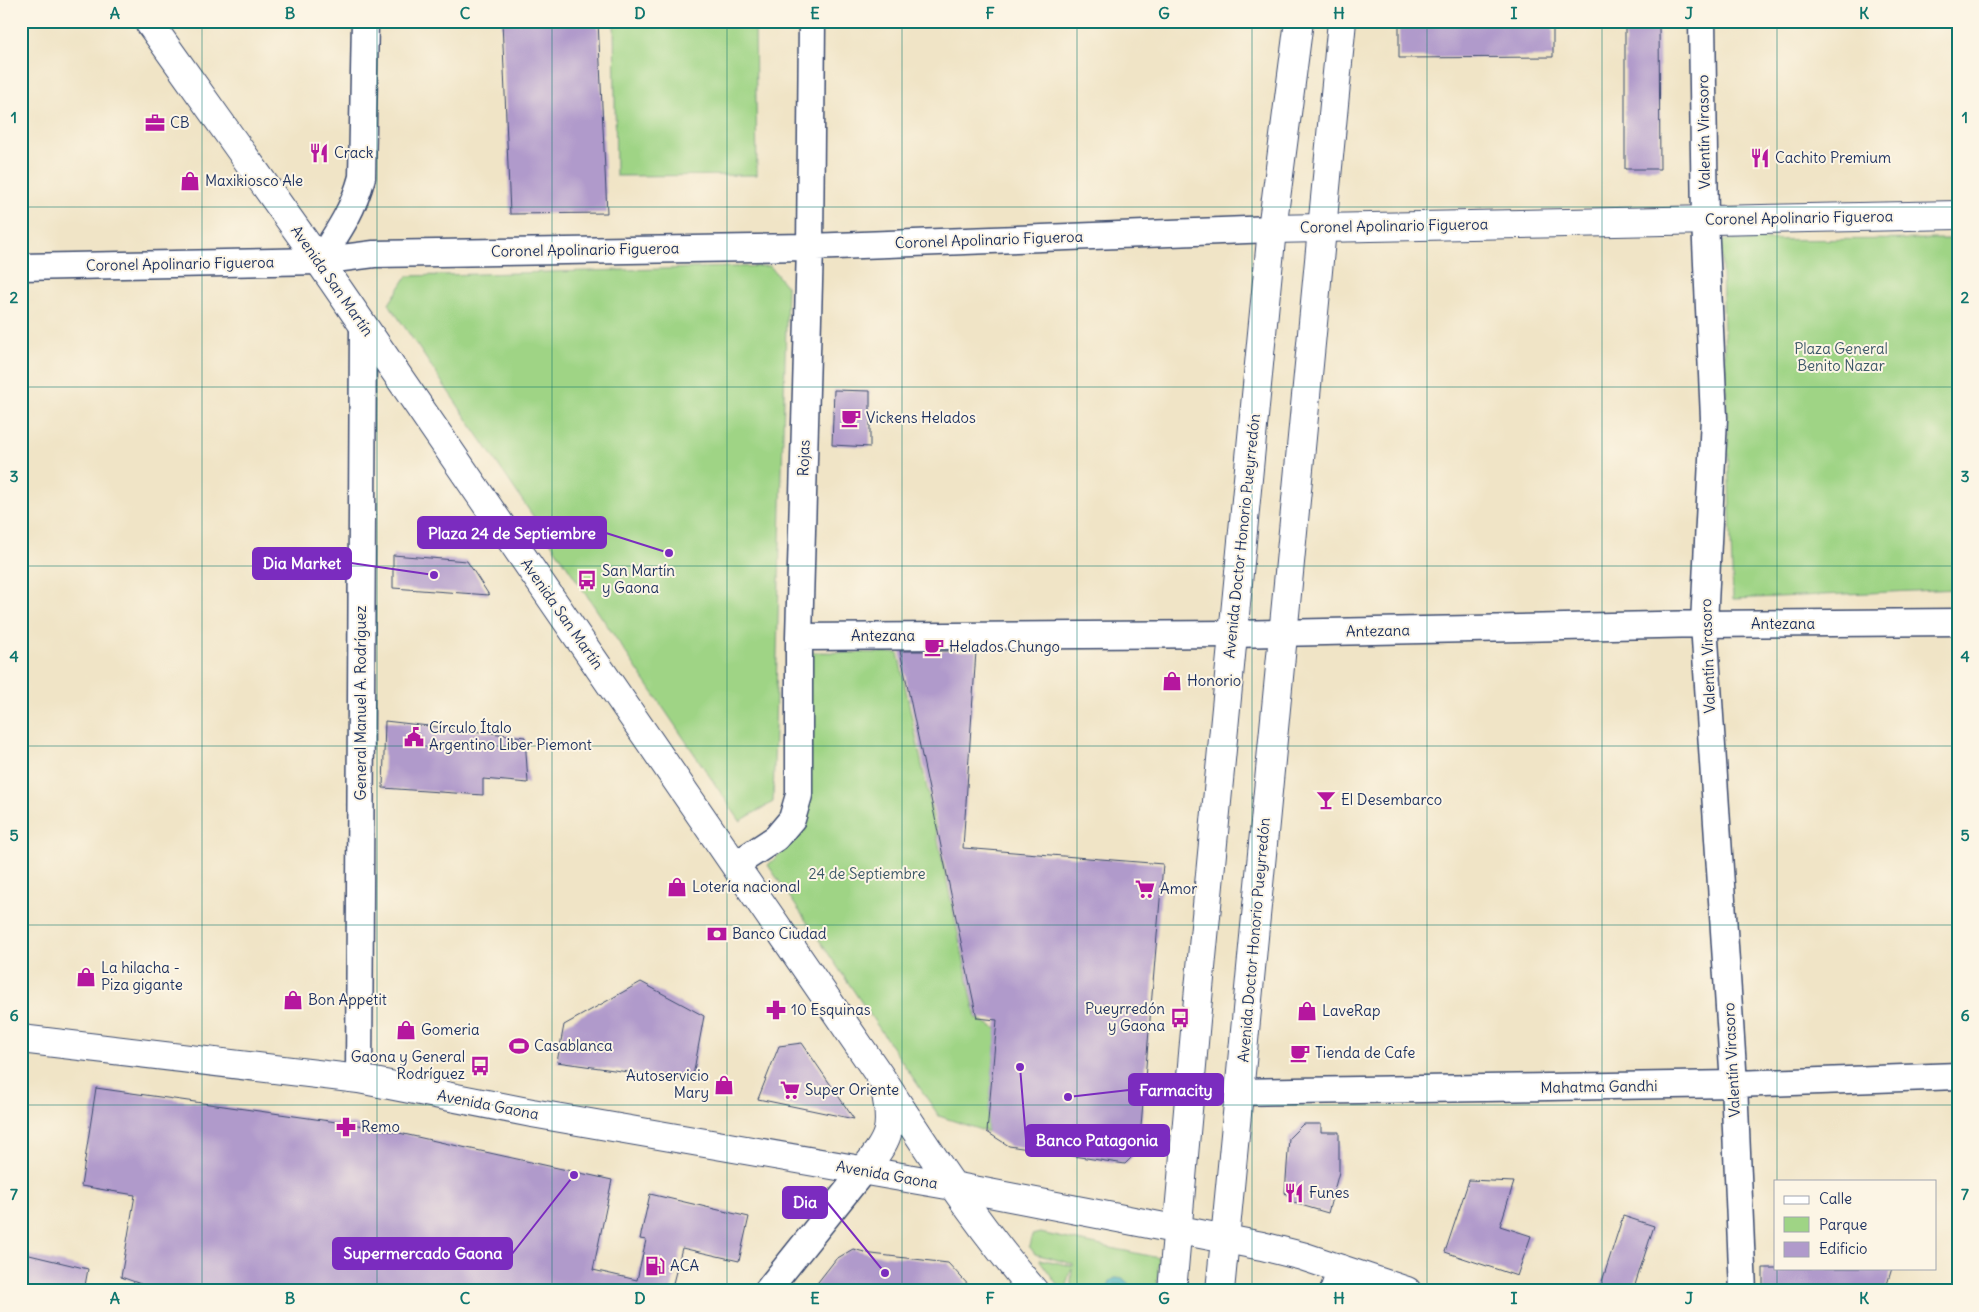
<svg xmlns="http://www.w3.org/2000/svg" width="1979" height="1312" viewBox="0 0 1979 1312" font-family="Delius,sans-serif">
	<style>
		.green { fill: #9fd485; stroke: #5d8272 }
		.water { fill: #42b1bd; stroke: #2e708e }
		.building { fill: #b09acb }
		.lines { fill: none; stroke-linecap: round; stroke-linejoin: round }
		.minor-casing { stroke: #3b4a6e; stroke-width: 29 }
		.tertiary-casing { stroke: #3b4a6e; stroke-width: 30 }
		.secondary-casing { stroke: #3b4a6e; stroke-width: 30 }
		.minor { stroke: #fff; stroke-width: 26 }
		.tertiary { stroke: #fff; stroke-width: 28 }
		.secondary { stroke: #fff; stroke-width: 28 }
		.grid { fill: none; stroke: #0f766e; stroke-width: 1; stroke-opacity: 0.55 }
		.labels { text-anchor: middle; stroke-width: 4; stroke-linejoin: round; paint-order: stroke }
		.poi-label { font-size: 15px; fill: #1b2f5e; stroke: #fcf5e5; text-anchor: start }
		.street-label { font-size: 15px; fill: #1b2f5e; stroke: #fcf5e5 }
		.park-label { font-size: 15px; fill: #3c5868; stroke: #fcf5e5 }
		.leader { fill: none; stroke: #7b2cbf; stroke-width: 2 }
		.callout-dot { fill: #7b2cbf; stroke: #fcf5e5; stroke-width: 2 }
		.callout { fill: #7b2cbf; stroke: #7b2cbf; stroke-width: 2 }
		.callout-label { font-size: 16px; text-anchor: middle; font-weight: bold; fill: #fff }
		.neatline { fill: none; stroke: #0f766e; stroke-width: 2 }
		.grid-label { font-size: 16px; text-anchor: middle; font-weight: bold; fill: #0f766e }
	</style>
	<rect width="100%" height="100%" fill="#fcf5e5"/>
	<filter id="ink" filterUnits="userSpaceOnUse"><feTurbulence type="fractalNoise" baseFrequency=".02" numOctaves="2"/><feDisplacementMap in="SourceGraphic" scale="10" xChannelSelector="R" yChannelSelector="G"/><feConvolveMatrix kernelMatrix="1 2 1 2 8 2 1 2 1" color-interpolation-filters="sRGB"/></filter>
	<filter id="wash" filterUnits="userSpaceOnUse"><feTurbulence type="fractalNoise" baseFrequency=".0096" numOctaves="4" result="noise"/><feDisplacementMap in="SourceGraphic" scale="20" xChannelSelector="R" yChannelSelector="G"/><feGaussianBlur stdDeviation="1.12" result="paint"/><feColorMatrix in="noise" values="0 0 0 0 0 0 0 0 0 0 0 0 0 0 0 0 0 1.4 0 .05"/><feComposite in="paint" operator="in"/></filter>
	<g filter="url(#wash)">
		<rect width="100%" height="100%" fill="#f0e4c6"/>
		<path class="green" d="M614 21H755L757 175 616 176Z
			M1958 239V589L1733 599 1721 240Z
			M770 266 787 287 773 802 740 821 389 304 407 276Z
			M811 652 898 653 976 1018 997 1029 987 1132 939 1116 768 865 801 834Z
			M1040 1233 1159 1258 1157 1291H1074L1071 1283 1072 1268C1068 1275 1066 1283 1069 1291H1062L1039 1259 1073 1266V1264L1035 1254 1029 1246 1032 1235Z"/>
		<path class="water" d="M1115 1278C1124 1278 1130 1281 1130 1291H1123L1124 1286 1115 1284 1113 1291H1106L1110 1281Z"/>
		<g id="blocks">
			<path class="building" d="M502 21H598L607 213 510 214Z
				M1399 21H1553V57L1399 58Z
				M1625 21H1659L1660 169H1625Z
				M834 390 870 391V447L832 445Z
				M393 555 467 561 489 595 393 588Z
				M900 651H976L963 848 1163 864 1139 1150 1125 1164 1009 1146 987 1132 997 1020 977 1018Z
				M385 721 525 737 528 783 483 779V795L383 788Z
				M641 982 704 1016 692 1081 557 1062 564 1025Z
				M802 1043 854 1119 758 1099 779 1046Z
				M96 1088 372 1127 612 1180 593 1270 637 1280 646 1240 640 1239 650 1194 749 1217 739 1261 682 1248 671 1291H140L141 1284 121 1277 135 1195 81 1186Z
				M1303 1124H1321V1132H1339V1172L1328 1213 1294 1203 1285 1193 1289 1138Z
				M1469 1180 1514 1182 1500 1226 1531 1236 1517 1276 1445 1252Z
				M1623 1216 1654 1226 1633 1291H1599Z
				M853 1249 872 1254 948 1263 974 1291H811L836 1259Z
				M21 1253 88 1269 84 1291H21Z
				M1763 1268H1892L1885 1291H1763Z"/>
		</g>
	</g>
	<g filter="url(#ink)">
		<use href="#blocks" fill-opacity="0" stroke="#3b4a6e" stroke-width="1"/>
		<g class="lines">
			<defs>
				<path id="minor" d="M1702 21 1705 220 1714 418 1704 624 1734 1084 1743 1291
					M319 261C338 232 353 211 362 177L365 21
					M21 267 319 261 374 254 810 247 1272 229
					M799 637 1232 634 1704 624 1958 622
					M735 865 776 838 792 819 799 795V637L810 247 812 21
					M359 1079 363 326
					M1239 1092 1734 1084 1958 1076
					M767 1291 863 1171"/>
				<path id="tertiary" d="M1272 229 1958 215"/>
				<path id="secondary" d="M148 21 319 261 882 1079C929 1152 977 1225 1034 1291
					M21 1039 359 1079 532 1113 953 1186 1262 1246 1302 1256 1407 1291
					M863 1171C889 1138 894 1132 885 1089
					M1172 1291 1196 1020 1272 229 1299 21
					M1220 1291 1342 21
					M1334 1291 1342 1269"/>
			</defs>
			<use href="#minor" class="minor-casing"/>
			<use href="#tertiary" class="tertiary-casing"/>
			<use href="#secondary" class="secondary-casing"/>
			<use href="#minor" class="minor"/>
			<use href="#tertiary" class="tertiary"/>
			<use href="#secondary" class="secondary"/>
		</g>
	</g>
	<path class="grid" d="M202 21V1291M377 21V1291M552 21V1291M727 21V1291M902 21V1291M1077 21V1291M1252 21V1291M1427 21V1291M1602 21V1291M1777 21V1181M21 207H1958M21 387H1958M21 566H1958M21 746H1958M21 925H1958M21 1105H1958M1777 1268V1291"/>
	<defs>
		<symbol id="office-bare" viewBox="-9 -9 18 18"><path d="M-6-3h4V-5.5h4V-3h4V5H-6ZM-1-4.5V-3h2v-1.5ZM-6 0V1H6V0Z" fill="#b5179e" stroke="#fcf5e5" stroke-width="2.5" paint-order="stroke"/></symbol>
		<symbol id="restaurant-bare" viewBox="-9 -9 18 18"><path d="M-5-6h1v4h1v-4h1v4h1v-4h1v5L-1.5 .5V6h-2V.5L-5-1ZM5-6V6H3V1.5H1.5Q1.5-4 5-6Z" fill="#b5179e" stroke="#fcf5e5" stroke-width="2.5" paint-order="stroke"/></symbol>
		<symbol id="shop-bare" viewBox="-9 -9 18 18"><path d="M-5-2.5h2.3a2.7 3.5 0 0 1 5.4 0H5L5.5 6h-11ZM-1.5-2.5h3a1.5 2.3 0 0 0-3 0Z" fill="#b5179e" stroke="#fcf5e5" stroke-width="2.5" paint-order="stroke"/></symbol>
		<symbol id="cafe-bare" viewBox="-9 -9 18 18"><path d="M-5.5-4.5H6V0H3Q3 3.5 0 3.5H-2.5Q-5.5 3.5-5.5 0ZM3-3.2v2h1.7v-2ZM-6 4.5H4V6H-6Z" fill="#b5179e" stroke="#fcf5e5" stroke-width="2.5" paint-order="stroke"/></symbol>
		<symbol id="bus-bare" viewBox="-9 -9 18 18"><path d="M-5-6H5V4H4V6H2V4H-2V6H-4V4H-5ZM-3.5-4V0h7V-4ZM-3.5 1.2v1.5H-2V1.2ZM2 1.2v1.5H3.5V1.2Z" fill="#b5179e" stroke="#fcf5e5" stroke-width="2.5" paint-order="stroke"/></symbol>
		<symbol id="civic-bare" viewBox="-9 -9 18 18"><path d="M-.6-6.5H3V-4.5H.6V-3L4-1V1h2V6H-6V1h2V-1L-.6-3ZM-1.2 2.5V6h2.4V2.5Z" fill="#b5179e" stroke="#fcf5e5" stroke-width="2.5" paint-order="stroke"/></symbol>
		<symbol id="bar-bare" viewBox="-9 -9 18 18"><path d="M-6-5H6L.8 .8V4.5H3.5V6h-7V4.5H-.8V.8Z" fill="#b5179e" stroke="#fcf5e5" stroke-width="2.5" paint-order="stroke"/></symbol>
		<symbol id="supermarket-bare" viewBox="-9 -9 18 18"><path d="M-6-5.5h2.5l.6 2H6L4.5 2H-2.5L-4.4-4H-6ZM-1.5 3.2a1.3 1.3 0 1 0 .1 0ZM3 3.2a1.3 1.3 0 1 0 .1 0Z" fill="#b5179e" stroke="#fcf5e5" stroke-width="2.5" paint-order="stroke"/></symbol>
		<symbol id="bank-bare" viewBox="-9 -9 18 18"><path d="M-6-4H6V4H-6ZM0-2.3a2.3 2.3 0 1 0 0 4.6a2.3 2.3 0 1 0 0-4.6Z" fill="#b5179e" stroke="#fcf5e5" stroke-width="2.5" paint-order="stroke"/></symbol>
		<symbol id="pharmacy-bare" viewBox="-9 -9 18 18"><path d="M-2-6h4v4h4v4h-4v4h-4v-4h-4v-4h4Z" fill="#b5179e" stroke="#fcf5e5" stroke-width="2.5" paint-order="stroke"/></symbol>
		<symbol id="stadium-bare" viewBox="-9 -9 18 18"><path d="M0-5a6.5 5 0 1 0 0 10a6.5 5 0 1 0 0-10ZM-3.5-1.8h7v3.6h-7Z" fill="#b5179e" stroke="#fcf5e5" stroke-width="2.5" paint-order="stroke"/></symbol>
		<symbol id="fuel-bare" viewBox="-9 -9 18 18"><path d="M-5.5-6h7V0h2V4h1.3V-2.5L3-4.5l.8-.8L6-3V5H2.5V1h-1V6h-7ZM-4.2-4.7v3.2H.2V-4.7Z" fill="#b5179e" stroke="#fcf5e5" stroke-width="2.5" paint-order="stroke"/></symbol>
	</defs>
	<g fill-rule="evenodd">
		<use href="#office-bare" x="141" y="109" width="28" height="28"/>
		<use href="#restaurant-bare" x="305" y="139" width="28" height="28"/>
		<use href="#restaurant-bare" x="1746" y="144" width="28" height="28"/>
		<use href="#shop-bare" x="176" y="167" width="28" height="28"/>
		<use href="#cafe-bare" x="837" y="404" width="28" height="28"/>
		<use href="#bus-bare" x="573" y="566" width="28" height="28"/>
		<use href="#cafe-bare" x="920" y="633" width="28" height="28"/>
		<use href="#shop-bare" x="1158" y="667" width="28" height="28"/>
		<use href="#civic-bare" x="400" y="723" width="28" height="28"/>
		<use href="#bar-bare" x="1312" y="786" width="28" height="28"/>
		<use href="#shop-bare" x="663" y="873" width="28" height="28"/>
		<use href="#supermarket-bare" x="1131" y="875" width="28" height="28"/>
		<use href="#bank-bare" x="703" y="920" width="28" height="28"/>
		<use href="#shop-bare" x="72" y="963" width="28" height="28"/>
		<use href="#shop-bare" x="279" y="986" width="28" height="28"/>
		<use href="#pharmacy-bare" x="762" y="996" width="28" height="28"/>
		<use href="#shop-bare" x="1293" y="997" width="28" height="28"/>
		<use href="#bus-bare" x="1166" y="1004" width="28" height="28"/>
		<use href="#shop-bare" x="392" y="1016" width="28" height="28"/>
		<use href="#stadium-bare" x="505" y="1032" width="28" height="28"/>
		<use href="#cafe-bare" x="1286" y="1039" width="28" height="28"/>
		<use href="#bus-bare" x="466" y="1052" width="28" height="28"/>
		<use href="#shop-bare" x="710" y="1071" width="28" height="28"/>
		<use href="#supermarket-bare" x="776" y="1076" width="28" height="28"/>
		<use href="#pharmacy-bare" x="332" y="1113" width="28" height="28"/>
		<use href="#restaurant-bare" x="1280" y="1179" width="28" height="28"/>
		<use href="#fuel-bare" x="641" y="1252" width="28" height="28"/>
	</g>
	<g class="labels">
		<g class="poi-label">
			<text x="170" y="128">CB</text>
			<text x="334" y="158">Crack</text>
			<text x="1775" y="163">Cachito Premium</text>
			<text x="205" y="186">Maxikiosco Ale</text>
			<text x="866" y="423">Vickens Helados</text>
			<text x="602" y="576">San Martín<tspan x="602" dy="17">y Gaona</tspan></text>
			<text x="949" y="652">Helados Chungo</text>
			<text x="1187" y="686">Honorio</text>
			<text x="429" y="733">Círculo Ítalo<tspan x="429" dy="17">Argentino Liber Piemont</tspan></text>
			<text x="1341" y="805">El Desembarco</text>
			<text x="692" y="892">Lotería nacional</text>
			<text x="1160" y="894">Amor</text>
			<text x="732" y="939">Banco Ciudad</text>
			<text x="101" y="973">La hilacha -<tspan x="101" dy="17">Piza gigante</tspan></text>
			<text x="308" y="1005">Bon Appetit</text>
			<text x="1165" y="1014" text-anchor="end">Pueyrredón<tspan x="1165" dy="17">y Gaona</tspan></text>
			<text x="791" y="1015">10 Esquinas</text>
			<text x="1322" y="1016">LaveRap</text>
			<text x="421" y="1035">Gomeria</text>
			<text x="534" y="1051">Casablanca</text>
			<text x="1315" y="1058">Tienda de Cafe</text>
			<text x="465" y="1062" text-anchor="end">Gaona y General<tspan x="465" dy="17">Rodríguez</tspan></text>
			<text x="709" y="1081" text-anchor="end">Autoservicio<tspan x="709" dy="17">Mary</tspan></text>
			<text x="805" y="1095">Super Oriente</text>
			<text x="361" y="1132">Remo</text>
			<text x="1309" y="1198">Funes</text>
			<text x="670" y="1271">ACA</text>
		</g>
		<g class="street-label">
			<text transform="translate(1704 132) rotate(-91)" y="5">Valentín Virasoro</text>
			<text transform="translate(1799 218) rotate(-1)" y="5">Coronel Apolinario Figueroa</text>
			<text transform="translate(1394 226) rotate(-1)" y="5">Coronel Apolinario Figueroa</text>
			<text transform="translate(989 240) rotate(-2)" y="5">Coronel Apolinario Figueroa</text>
			<text transform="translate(585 250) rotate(-1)" y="5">Coronel Apolinario Figueroa</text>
			<text transform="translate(180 264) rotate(-1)" y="5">Coronel Apolinario Figueroa</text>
			<text transform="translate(332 281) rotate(55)" y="5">Avenida San Martín</text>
			<text transform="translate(804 458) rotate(-88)" y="5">Rojas</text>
			<text transform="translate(1242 536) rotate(-84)" y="5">Avenida Doctor Honorio Pueyrredón</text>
			<text transform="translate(562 614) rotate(55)" y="5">Avenida San Martín</text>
			<text x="1783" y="629">Antezana</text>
			<text transform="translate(1378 631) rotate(-1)" y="5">Antezana</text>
			<text x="883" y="641">Antezana</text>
			<text transform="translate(1708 656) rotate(-92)" y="5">Valentín Virasoro</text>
			<text transform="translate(361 703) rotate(-90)" y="5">General Manuel A. Rodríguez</text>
			<text transform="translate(1254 940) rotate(-85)" y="5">Avenida Doctor Honorio Pueyrredón</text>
			<text transform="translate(1732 1060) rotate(-93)" y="5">Valentín Virasoro</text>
			<text transform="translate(1599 1087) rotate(-1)" y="5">Mahatma Gandhi</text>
			<text transform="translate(488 1105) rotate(11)" y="5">Avenida Gaona</text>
			<text transform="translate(887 1175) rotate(10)" y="5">Avenida Gaona</text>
		</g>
		<g class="park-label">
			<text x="1841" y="354">Plaza General<tspan x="1841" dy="17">Benito Nazar</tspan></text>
			<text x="867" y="879">24 de Septiembre</text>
		</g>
	</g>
	<path class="leader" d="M669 553L606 533M434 575L351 563M1068 1097L1129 1090M1020 1067L1026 1140M885 1273L827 1202M574 1175L512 1254"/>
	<g class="callout-dot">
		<circle cx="669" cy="553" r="5"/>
		<circle cx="434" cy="575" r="5"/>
		<circle cx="1068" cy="1097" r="5"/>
		<circle cx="1020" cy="1067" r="5"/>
		<circle cx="885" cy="1273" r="5"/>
		<circle cx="574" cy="1175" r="5"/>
	</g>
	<g class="callout">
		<rect x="418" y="517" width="188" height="31" rx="5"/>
		<rect x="253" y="548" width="98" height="31" rx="5"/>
		<rect x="1129" y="1074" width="94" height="31" rx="5"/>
		<rect x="1026" y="1125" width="143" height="31" rx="5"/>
		<rect x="783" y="1187" width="44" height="31" rx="5"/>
		<rect x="333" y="1238" width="179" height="31" rx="5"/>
	</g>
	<g class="callout-label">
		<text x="512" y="539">Plaza 24 de Septiembre</text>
		<text x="302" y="569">Dia Market</text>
		<text x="1176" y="1096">Farmacity</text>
		<text x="1097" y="1146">Banco Patagonia</text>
		<text x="805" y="1208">Dia</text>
		<text x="423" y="1259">Supermercado Gaona</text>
	</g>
	<rect width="1979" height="1312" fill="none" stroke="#fcf5e5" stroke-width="55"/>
	<rect x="1774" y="1180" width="162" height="90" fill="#fcf5e5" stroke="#a2a6af"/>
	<rect x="1784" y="1196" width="25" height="8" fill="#ffffff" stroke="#a2a6af"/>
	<text x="1819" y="1204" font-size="15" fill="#1b2f5e">Calle</text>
	<rect x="1784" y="1217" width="25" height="15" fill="#9fd485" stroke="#a2a6af"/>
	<text x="1819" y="1230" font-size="15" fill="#1b2f5e">Parque</text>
	<rect x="1784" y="1242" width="25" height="15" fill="#b09acb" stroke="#a2a6af"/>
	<text x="1819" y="1254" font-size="15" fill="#1b2f5e">Edificio</text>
	<rect x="28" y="28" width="1924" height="1256" class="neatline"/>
	<g class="grid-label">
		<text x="115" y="19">A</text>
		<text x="290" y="19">B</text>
		<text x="465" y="19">C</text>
		<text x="640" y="19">D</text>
		<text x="815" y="19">E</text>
		<text x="990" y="19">F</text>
		<text x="1164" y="19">G</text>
		<text x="1339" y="19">H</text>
		<text x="1514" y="19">I</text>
		<text x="1689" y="19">J</text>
		<text x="1864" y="19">K</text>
		<text x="14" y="123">1</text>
		<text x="1965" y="123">1</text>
		<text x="14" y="303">2</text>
		<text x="1965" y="303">2</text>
		<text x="14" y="482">3</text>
		<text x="1965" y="482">3</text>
		<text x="14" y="662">4</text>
		<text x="1965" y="662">4</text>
		<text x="14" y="841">5</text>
		<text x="1965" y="841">5</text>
		<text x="14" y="1021">6</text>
		<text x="1965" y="1021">6</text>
		<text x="14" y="1200">7</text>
		<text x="1965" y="1200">7</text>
		<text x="115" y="1304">A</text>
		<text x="290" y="1304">B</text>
		<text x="465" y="1304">C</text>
		<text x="640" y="1304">D</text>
		<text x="815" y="1304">E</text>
		<text x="990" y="1304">F</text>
		<text x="1164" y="1304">G</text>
		<text x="1339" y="1304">H</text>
		<text x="1514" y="1304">I</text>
		<text x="1689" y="1304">J</text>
		<text x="1864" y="1304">K</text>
	</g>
</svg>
